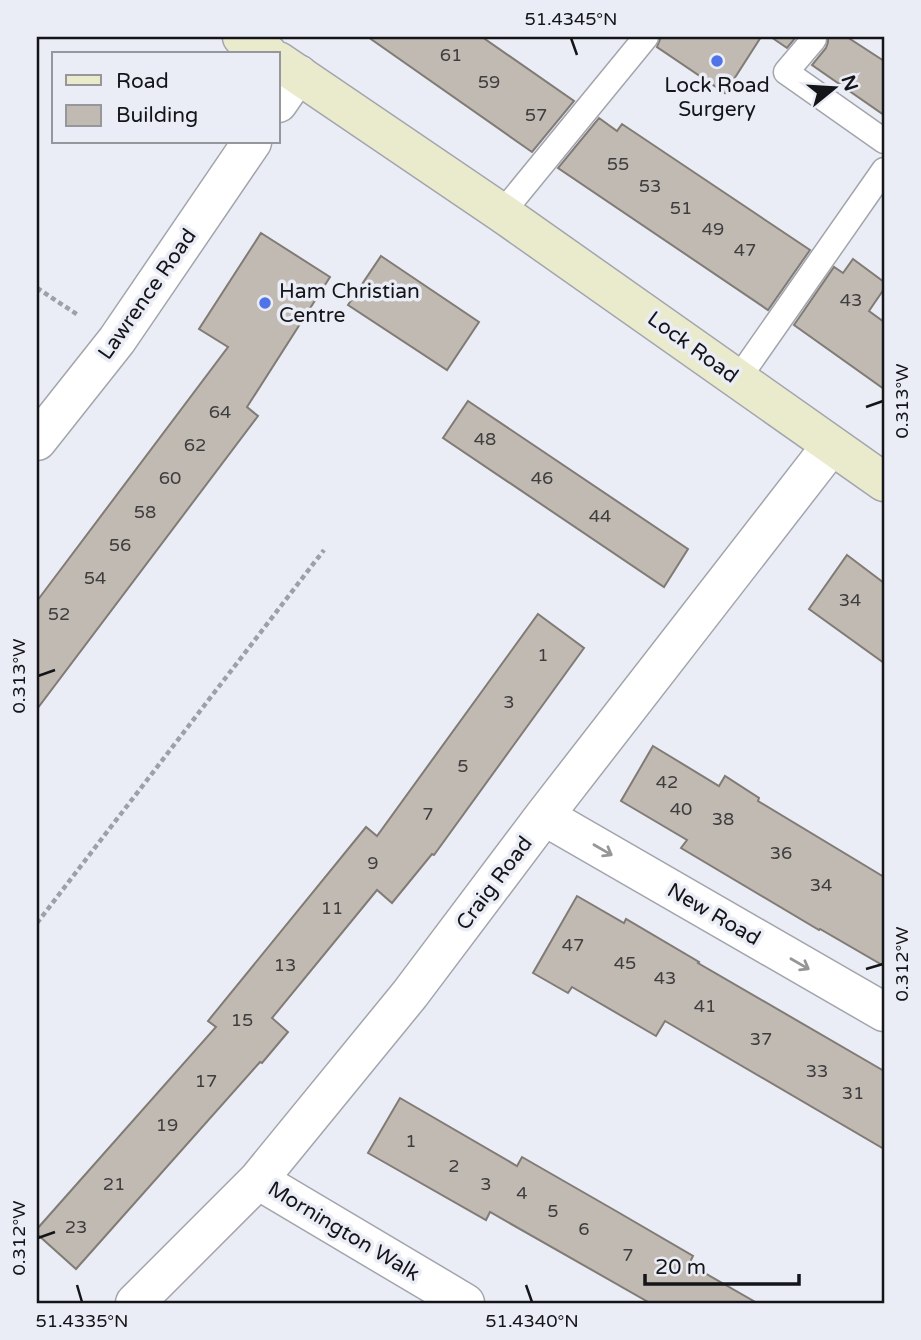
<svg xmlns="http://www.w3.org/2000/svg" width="921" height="1340" viewBox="0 0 921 1340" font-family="'Varela Round',sans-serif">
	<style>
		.building { fill: #c1bab3; stroke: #817b75; stroke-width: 2 }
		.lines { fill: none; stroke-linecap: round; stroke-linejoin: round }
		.lane-casing { stroke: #a3a5ad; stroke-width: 27 }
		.street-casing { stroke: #a3a5ad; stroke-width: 41 }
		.secondary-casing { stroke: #a3a5ad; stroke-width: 41 }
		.path { stroke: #9ea0a7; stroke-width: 4.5; stroke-dasharray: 5 3.5; stroke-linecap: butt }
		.lane { stroke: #fff; stroke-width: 24 }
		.street { stroke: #fff; stroke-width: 38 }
		.secondary { stroke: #eaeacd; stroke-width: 38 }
		.oneway { stroke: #959697 }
		.ticks { fill: none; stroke: #141518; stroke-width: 2.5 }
		.poi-dot { fill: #5173e8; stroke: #ebedf6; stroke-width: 2.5 }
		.labels { text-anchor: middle; stroke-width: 7; stroke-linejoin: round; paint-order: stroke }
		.number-label { font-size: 18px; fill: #3f3e3f }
		.poi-label { font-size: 21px; fill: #141518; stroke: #ebedf6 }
		.street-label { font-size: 21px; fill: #141518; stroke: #ebedf6 }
		.neatline { fill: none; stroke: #141518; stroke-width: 2.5 }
		.ticks-label { font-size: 18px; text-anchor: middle; fill: #141518 }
	</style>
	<rect width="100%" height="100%" fill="#ebedf6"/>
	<path class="building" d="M368 37H482L574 101 532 152Z
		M661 37H761L725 93 657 47Z
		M771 37H796L787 48Z
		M828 37H847L884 61V115L812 65 826 48 828 42Z
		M599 118 617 131 622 124 810 250 768 310 558 168Z
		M261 233 330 277 247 407 258 416 37 709V601L228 347 199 329Z
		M381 256 479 322 447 370 348 305Z
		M853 259 884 282V289L869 311 884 322V389L794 325 834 267 843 273Z
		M468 401 688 549 664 587 443 438Z
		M847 555 884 583V663L809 609Z
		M538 614 584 648 434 855 432 854 392 903 377 890 272 1018 288 1032 262 1063 260 1062 76 1269 37 1234V1229L216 1027 208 1021 366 827 377 836Z
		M653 746 719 786 725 776 759 798 758 801 884 877V966L820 929 819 930 681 848 687 840 621 801Z
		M577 896 624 923 626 919 699 962 698 963 884 1071V1149L665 1021 656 1036 572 987 568 993 533 973Z
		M400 1098 517 1166 522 1157 616 1211 693 1256 689 1264 757 1303H650L490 1212 486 1220 368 1153Z"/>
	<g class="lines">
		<defs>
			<path id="lane" d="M814 39 786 72 884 141
				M502 213 646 37
				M738 379 884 170"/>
			<path id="street" d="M278 103 298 74
				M37 441 117 340 252 142
				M544 816 884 1012
				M258 1180 465 1303
				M135 1303 258 1180 410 994 544 816 831 446"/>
			<path id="secondary" d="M242 37 268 54
				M278 61 502 213 884 482"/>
		</defs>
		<use href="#lane" class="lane-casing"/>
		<use href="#street" class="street-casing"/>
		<use href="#secondary" class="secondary-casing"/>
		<path class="path" d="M883 37 884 38
			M37 288 78 315
			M37 923 324 550"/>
		<use href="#lane" class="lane"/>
		<use href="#street" class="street"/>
		<use href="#secondary" class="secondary"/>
	</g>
	<defs><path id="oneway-shaft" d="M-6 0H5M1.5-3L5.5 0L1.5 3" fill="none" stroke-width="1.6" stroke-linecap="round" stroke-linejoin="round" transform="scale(1.75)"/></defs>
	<g class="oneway">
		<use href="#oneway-shaft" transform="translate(603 850) rotate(30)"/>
		<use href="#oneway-shaft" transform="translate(800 964) rotate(30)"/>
	</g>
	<path class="ticks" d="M571 38 577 55M866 407 883 401M38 676 55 670M866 969 883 964M38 1238 55 1232M77 1285 82 1302M526 1285 532 1302"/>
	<g class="poi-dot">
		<circle cx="717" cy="61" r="7"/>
		<circle cx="265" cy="303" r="7"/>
	</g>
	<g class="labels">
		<g class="number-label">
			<text x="451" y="61">61</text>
			<text x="489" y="88">59</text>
			<text x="536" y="121">57</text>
			<text x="618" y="170">55</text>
			<text x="650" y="192">53</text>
			<text x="681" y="214">51</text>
			<text x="713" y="235">49</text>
			<text x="745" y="256">47</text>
			<text x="851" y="306">43</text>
			<text x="220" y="418">64</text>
			<text x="485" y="445">48</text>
			<text x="195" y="451">62</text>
			<text x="170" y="484">60</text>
			<text x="542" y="484">46</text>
			<text x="145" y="518">58</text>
			<text x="600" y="522">44</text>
			<text x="120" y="551">56</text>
			<text x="95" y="584">54</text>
			<text x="850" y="606">34</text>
			<text x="59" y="620">52</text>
			<text x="543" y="661">1</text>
			<text x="509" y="708">3</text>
			<text x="463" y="772">5</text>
			<text x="667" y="788">42</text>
			<text x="681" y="815">40</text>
			<text x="428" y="820">7</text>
			<text x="723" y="825">38</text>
			<text x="781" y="859">36</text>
			<text x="373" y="869">9</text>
			<text x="821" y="891">34</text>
			<text x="332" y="914">11</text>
			<text x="573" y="951">47</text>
			<text x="625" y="969">45</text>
			<text x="285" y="971">13</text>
			<text x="665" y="984">43</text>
			<text x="705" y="1012">41</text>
			<text x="242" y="1026">15</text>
			<text x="761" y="1045">37</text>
			<text x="817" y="1077">33</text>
			<text x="206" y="1087">17</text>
			<text x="853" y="1099">31</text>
			<text x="167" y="1131">19</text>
			<text x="411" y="1147">1</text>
			<text x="454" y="1172">2</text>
			<text x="114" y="1190">21</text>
			<text x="486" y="1190">3</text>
			<text x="522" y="1199">4</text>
			<text x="553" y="1217">5</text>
			<text x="76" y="1233">23</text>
			<text x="584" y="1235">6</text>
			<text x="628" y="1261">7</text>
		</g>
		<g class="poi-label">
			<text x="717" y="92">Lock Road<tspan x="717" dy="24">Surgery</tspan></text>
			<text x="279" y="298" text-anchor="start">Ham Christian<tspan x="279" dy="24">Centre</tspan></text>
		</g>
		<g class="street-label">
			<text transform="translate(147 294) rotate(-55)" y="7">Lawrence Road</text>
			<text transform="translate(693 347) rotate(36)" y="7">Lock Road</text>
			<text transform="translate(494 883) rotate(-53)" y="7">Craig Road</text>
			<text transform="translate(714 914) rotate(30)" y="7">New Road</text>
			<text transform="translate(344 1231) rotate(31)" y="7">Mornington Walk</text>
		</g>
	</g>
	<rect width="921" height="1340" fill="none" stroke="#ebedf6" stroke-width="77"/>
	<rect x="52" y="52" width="228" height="91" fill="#ebedf6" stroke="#95979d" stroke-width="2"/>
	<rect x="66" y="75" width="35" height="10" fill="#eaeacd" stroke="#95979d" stroke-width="2"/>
	<text x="116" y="88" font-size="21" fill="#141518">Road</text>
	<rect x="66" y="105" width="35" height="21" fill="#c1bab3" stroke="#95979d" stroke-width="2"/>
	<text x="116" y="122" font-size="21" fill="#141518">Building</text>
	<g transform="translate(834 88) rotate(72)" stroke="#ebedf6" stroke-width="5" paint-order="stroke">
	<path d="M0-5L12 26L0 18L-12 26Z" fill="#141518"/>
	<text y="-10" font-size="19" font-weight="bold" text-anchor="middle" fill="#141518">N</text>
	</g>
	<path d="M645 1274v10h154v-10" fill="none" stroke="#141518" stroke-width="3.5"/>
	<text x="655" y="1274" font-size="21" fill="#141518" stroke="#ebedf6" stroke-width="5" paint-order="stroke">20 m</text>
	<rect x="38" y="38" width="845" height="1264" class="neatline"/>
	<g class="ticks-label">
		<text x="571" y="25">51.4345°N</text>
		<text transform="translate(902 401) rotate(-90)" y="6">0.313°W</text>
		<text transform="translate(19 676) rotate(-90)" y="6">0.313°W</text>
		<text transform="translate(902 964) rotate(-90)" y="6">0.312°W</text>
		<text transform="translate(19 1238) rotate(-90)" y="6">0.312°W</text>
		<text x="82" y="1327">51.4335°N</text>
		<text x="532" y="1327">51.4340°N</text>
	</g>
</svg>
